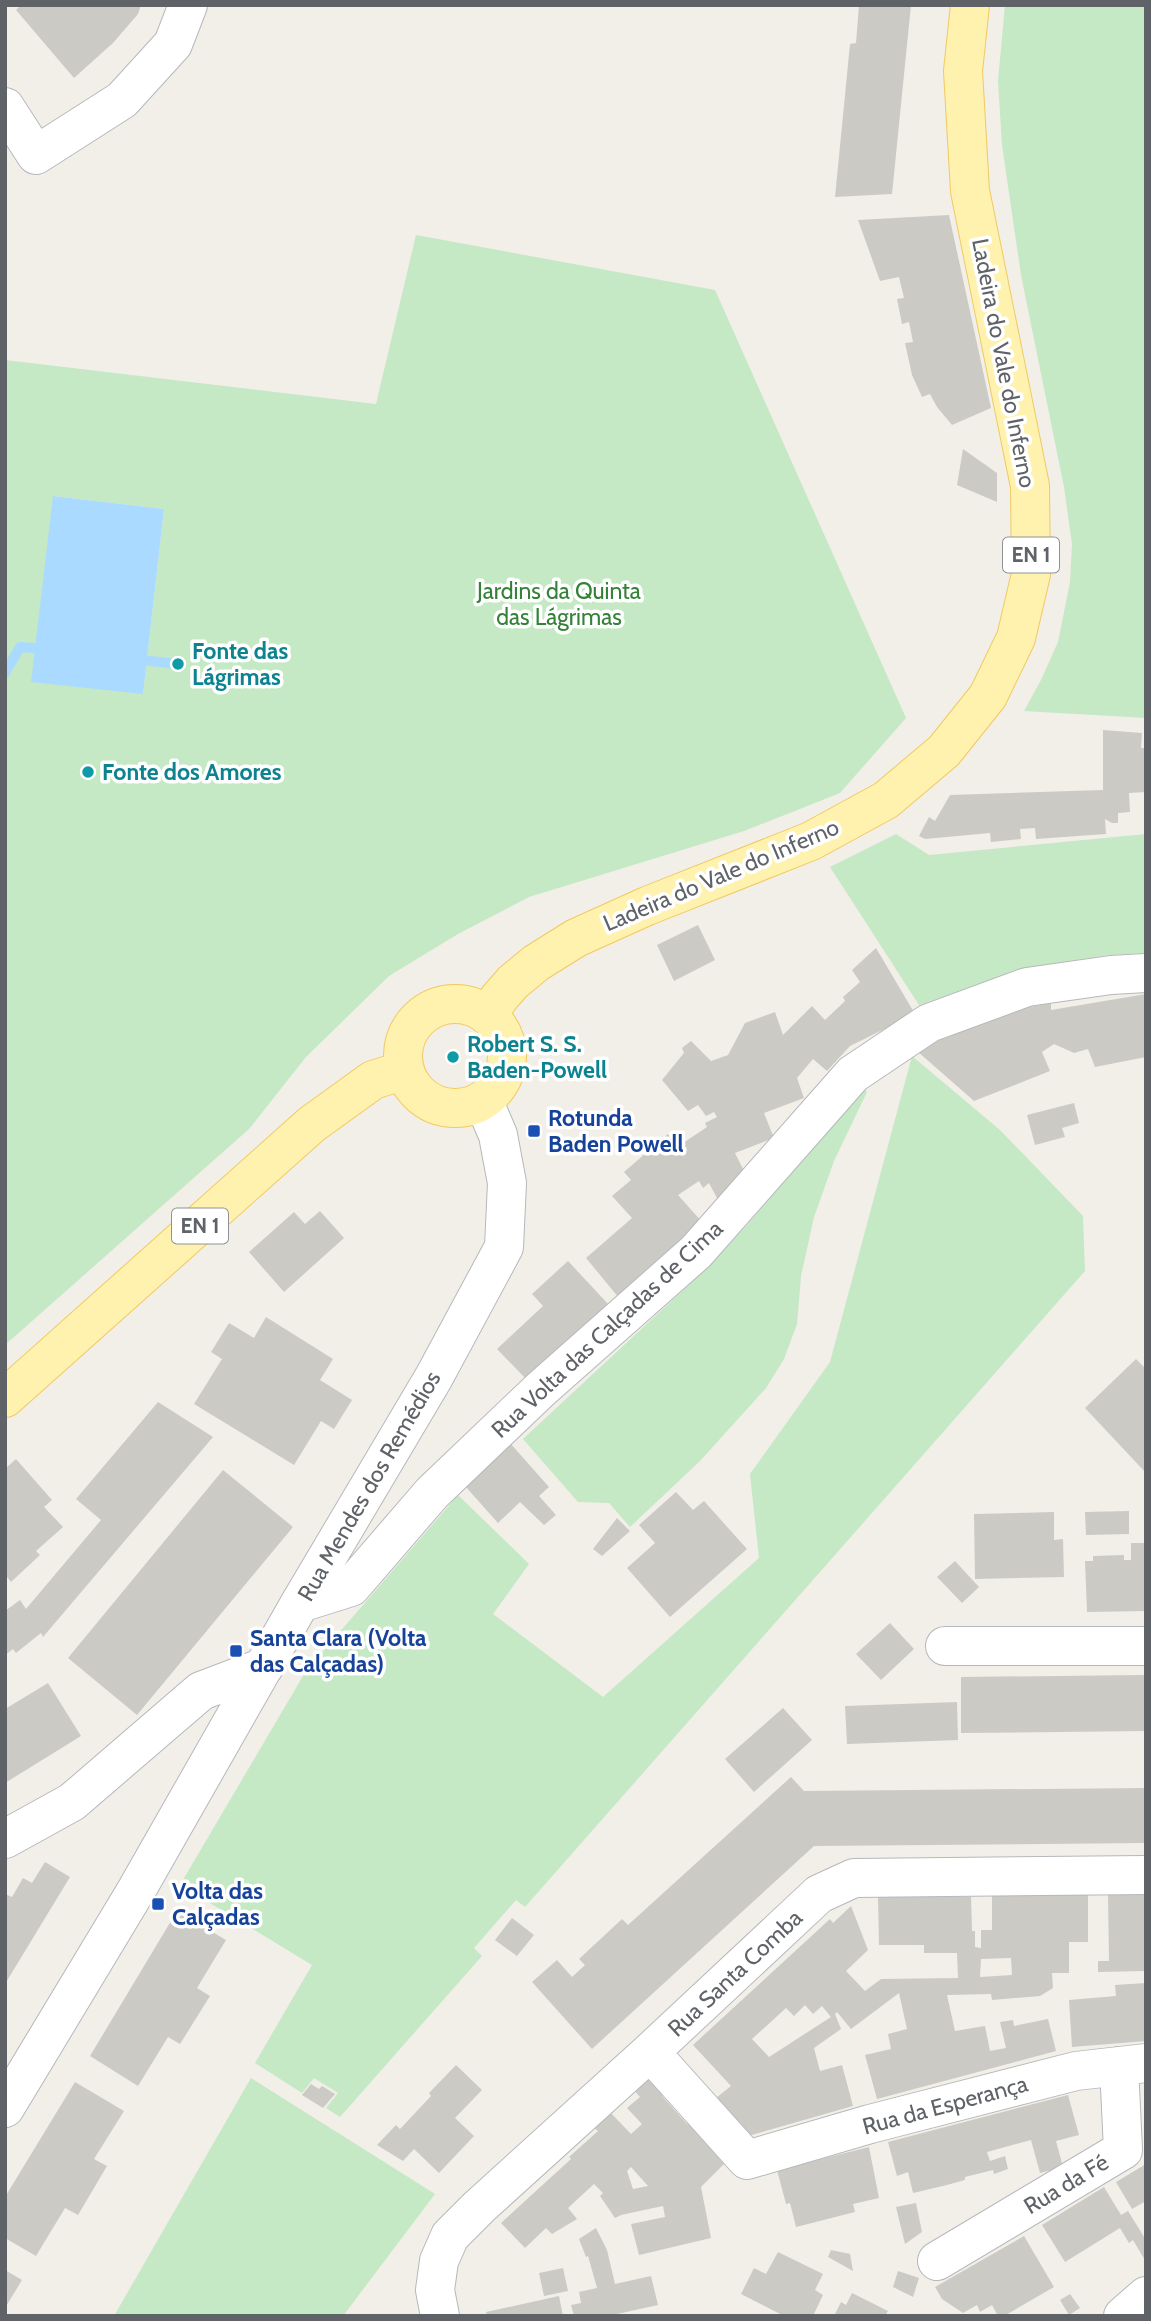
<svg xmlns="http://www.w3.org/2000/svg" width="1151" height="2321" viewBox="0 0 1151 2321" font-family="Cabin,sans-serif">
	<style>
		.green { fill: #c5e8c5; fill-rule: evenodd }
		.water { fill: #aadaff }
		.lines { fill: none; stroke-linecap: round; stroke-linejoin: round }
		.stream { stroke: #aadaff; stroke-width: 10 }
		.building { fill: #cccac5; fill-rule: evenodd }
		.minor-casing { stroke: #b5b8bc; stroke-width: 40 }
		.major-casing { stroke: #f2c960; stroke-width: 40 }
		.minor { stroke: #fff; stroke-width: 38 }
		.major { stroke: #fff2af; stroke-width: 38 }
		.culture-dot { fill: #0f9aa8; stroke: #fff; stroke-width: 2.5 }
		.transit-dot { fill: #1a4fb4; stroke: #fff; stroke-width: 2.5 }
		.labels { text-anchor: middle; stroke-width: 7; stroke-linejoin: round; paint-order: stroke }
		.shield { fill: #fff; stroke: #8f9295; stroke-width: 2 }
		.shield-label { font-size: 21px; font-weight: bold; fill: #5f6368 }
		.street-label { font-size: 23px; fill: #5f6368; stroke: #fff }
		.park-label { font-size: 23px; fill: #348238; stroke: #fff }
		.culture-label { font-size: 23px; font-weight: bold; fill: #0d838f; stroke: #fff; text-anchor: start }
		.transit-label { font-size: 23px; font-weight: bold; fill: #164399; stroke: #fff; text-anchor: start }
	</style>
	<rect width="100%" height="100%" fill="#f1efe8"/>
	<path class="green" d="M1005 5H1146V718L1024 711 1041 680 1058 642 1070 582 1072 544 1064 487 1021 275 1002 145 998 81Z
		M416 235 715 290 906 718 840 793 744 831 529 897 458 934 389 976 306 1057 249 1129 5 1345V360L376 404ZM53 496 164 509 143 694Z
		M896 834 929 855 1146 834V953L1109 955 1023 968 919 1005 830 867Z
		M912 1056 1000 1130 1083 1216 1085 1271 525 1907 516 1900 474 1948 482 1956 340 2117 326 2108 338 2093 314 2078 302 2093 255 2063 312 1965 180 1885 306 1671 458 1495 529 1564 493 1614 603 1697 759 1558 750 1474 830 1362Z
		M863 1089 867 1092 834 1161 814 1217 801 1276 797 1324 784 1359 766 1388 700 1461 630 1527 609 1503 578 1502 523 1439 707 1268 748 1224Z
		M251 2078 435 2194 343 2316H114Z"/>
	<path class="water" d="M53 496 164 509 143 694 31 682Z"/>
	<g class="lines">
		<path class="stream" d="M132 659 178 664
			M5 673 20 647 47 649"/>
	</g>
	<path class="building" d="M21 5H141L138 14 113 43 74 78 16 10Z
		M859 5H911L892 194 835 197 850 44 856 43Z
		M949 215 991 408 952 425 937 407 930 394 922 397 912 375 905 343 913 342 909 322 902 324 897 299 904 298 899 277 880 281 858 220Z
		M963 449 997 473V502L957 485Z
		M1103 730 1142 733 1141 748H1146V792L1129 793 1130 812 1118 813V823H1112L1105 819 1106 834 1036 839 1035 828 1020 829 1021 839 991 842 990 833 925 839 919 836 929 817 935 821 950 795 1103 790Z
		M698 925 715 960 674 981 657 945Z
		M876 948 915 1014 850 1046 827 1071 813 1059 797 1078 804 1098 764 1113 774 1138 735 1153 747 1177 718 1200 709 1183 703 1188 699 1181 678 1195 703 1223 619 1298 586 1258 632 1218 612 1196 631 1180 624 1172 668 1134 677 1147 707 1127 705 1123 717 1117 714 1112 706 1116 698 1105 688 1111 662 1080 684 1053 682 1048 691 1041 711 1061 728 1055 745 1023 775 1012 783 1035 812 1006 825 1020 845 1001 843 997 860 982 852 970Z
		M1146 994V1057L1095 1067 1088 1049 1074 1053 1054 1044 1042 1052 1050 1071 974 1101 917 1051 940 1040 1024 1008 1051 1003V1010Z
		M1074 1103 1079 1123 1062 1128 1065 1137 1035 1145 1027 1115Z
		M320 1211 344 1238 284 1292 249 1252 294 1212 305 1224Z
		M568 1261 609 1305 528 1381 497 1349 543 1306 532 1294Z
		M266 1317 333 1359 320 1380 352 1400 334 1429 321 1421 294 1465 194 1404 222 1359 211 1352 229 1323 254 1338Z
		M1136 1359 1146 1369V1473L1085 1408Z
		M158 1402 213 1437 43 1637 41 1633 16 1653 13 1649 5 1655V1611L20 1600 26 1609 101 1520 76 1499Z
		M510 1443 549 1487 539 1496 556 1515 544 1525 520 1502 498 1523 465 1486Z
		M16 1459 52 1500 44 1507 63 1527 36 1551 40 1555 11 1582 7 1577 5 1578V1469Z
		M223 1470 293 1527 137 1715 68 1658Z
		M676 1492 693 1510 704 1501 747 1549 670 1617 627 1568 655 1543 639 1525Z
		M1129 1511V1534L1086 1535 1085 1512Z
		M1054 1512V1540L1063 1539 1064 1577 975 1579 974 1514Z
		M617 1518 630 1531 602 1556 593 1549Z
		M1131 1543H1146V1611L1087 1612 1085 1561H1093V1556L1124 1555V1560H1131Z
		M955 1561 979 1587 962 1603 937 1577Z
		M890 1623 914 1649 881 1680 856 1654Z
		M1141 1675H1146V1731L961 1733V1677Z
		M48 1683 81 1736 5 1783V1709Z
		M957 1702 958 1740 847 1744 845 1706Z
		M783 1708 812 1740 754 1792 725 1759Z
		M791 1777 804 1791 1146 1788V1843L814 1846 592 2049 532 1982 557 1960 572 1977 585 1965 579 1959 622 1919 628 1925Z
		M45 1862 70 1877 5 1984V1894L12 1897 23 1878 32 1883Z
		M992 1895H1088V1942H1069V1973H1052L1053 1988 1040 1996 992 2000 991 1994 947 1995 955 2031 985 2026 990 2051 1006 2048 1000 2022 1013 2020 1014 2026 1048 2019 1056 2051 877 2099 865 2055 891 2049 888 2034 907 2029 899 1993 851 2029 837 2012 835 2014 841 2029 814 2048 820 2071 842 2065 853 2106 748 2136 711 2102 731 2086 693 2045 830 1919 833 1923 851 1906 868 1950 846 1971 865 1991 881 1979 958 1978 957 1953H924V1945H879L878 1897H971L972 1931H975V1947L981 1948V1930H992ZM1011 1958 1012 1975 980 1977 981 1959ZM805 2005 813 2014 822 2006 831 2017 769 2057 752 2039 786 2008 794 2016Z
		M1108 1895H1146V1971L1098 1972V1961H1109Z
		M177 1911 226 1940 197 1988 210 1996 180 2044 168 2037 138 2086 90 2056Z
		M512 1918 534 1935 517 1956 495 1940Z
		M1146 1983V2041L1072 2047 1069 2000 1116 1996 1115 1985Z
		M456 2065 482 2090 455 2118 474 2136 439 2173 414 2149 403 2161 377 2145 396 2125 400 2129 431 2096 429 2093Z
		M655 2068 667 2092 662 2096 687 2124 696 2116 707 2128 699 2136 724 2164 701 2187 711 2238 639 2255 631 2224 665 2217 663 2206 621 2215 615 2218 600 2196 603 2193 594 2184 568 2208 577 2219 552 2234 546 2228 525 2248 501 2223 571 2159 569 2157 598 2131 593 2127 609 2111 631 2134 642 2124 627 2108 640 2097 633 2089ZM631 2167 648 2186 633 2189 627 2171Z
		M75 2082 124 2111 94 2159 107 2166 78 2215 65 2208 36 2256 5 2238V2197Z
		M311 2084 319 2089 322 2086 335 2094 323 2108 302 2095Z
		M1068 2095 1079 2135 1056 2141 1063 2167 1040 2173 1031 2140 987 2152 990 2161 1005 2156 1008 2169 994 2174 993 2170 965 2177V2180L947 2185 913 2193 908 2172 897 2176 888 2142Z
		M869 2147 879 2198 853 2204 855 2212 796 2227 790 2203 786 2204 777 2170Z
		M1146 2164V2201L1132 2209 1116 2182Z
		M1104 2187 1121 2215 1128 2211 1146 2240V2262L1133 2240 1129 2243 1120 2228 1065 2262 1042 2225Z
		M916 2203 922 2232 905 2244 896 2207Z
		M596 2228 607 2250 615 2284 651 2276 658 2305 608 2316H574L571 2305 581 2303 579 2292 597 2288 588 2256 586 2257 579 2239Z
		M1024 2236 1054 2287 1004 2316H998L992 2305 980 2312 977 2305 963 2313 942 2299 935 2287Z
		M831 2250 850 2254 853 2271 828 2257Z
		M778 2252 823 2274 815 2290 823 2295 813 2316H784L741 2294 754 2268 766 2274Z
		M563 2268 568 2291 544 2296 539 2273Z
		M5 2270 22 2280 5 2308Z
		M898 2271 919 2278 913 2297 893 2287Z
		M852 2293 888 2311 885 2316H834L841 2302 846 2305Z
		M1070 2294 1080 2308 1069 2315 1060 2300Z
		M559 2296 563 2316H487L486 2312Z"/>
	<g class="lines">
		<defs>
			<path id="minor" d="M5 107 36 155 122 100 173 44 188 5
				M300 1603 351 1587 432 1493 540 1390 696 1252 853 1074 929 1023 1027 987 1111 975 1146 973
				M945 1646H1146
				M5 1839 72 1802 201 1691 264 1667
				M650 2052 747 2160 870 2124 1076 2071 1146 2063
				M5 2108 137 1889 300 1603 434 1377 504 1247 507 1183 498 1135 483 1100
				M937 2261 1123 2150 1119 2066
				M440 2316 435 2290 439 2261 450 2236 479 2207 650 2052 819 1894 854 1878 1146 1875
				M1123 2316 1146 2296"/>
			<path id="major" d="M403 1056a52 52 0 1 1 104 0a52 52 0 1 1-104 0Z
				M488 1016 499 998 513 982 536 963 576 938 647 906 811 841 886 800 944 751 988 696 1016 638 1031 574 1030 486 970 191 963 71 970 5
				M5 1398 312 1124 373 1080 405 1070"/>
		</defs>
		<use href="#minor" class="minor-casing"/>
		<use href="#major" class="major-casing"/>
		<use href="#minor" class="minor"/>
		<use href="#major" class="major"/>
	</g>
	<g class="culture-dot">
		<circle cx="178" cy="664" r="7"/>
		<circle cx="88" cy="772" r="7"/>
		<circle cx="453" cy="1057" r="7"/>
	</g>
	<g class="transit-dot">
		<rect x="527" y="1124" width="14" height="14" rx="3.5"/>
		<rect x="229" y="1644" width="14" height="14" rx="3.5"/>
		<rect x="151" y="1897" width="14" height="14" rx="3.5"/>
	</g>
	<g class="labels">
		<g class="shield">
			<rect x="1003" y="537.5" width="56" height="35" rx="5"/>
			<rect x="172" y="1208.5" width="56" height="35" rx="5"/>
		</g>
		<g class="shield-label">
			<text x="1031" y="562">EN 1</text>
			<text x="200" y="1233">EN 1</text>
		</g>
		<g class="street-label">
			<text transform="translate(1004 363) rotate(79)" y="8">Ladeira do Vale do Inferno</text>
			<text transform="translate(721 875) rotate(-23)" y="8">Ladeira do Vale do Inferno</text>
			<text transform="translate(607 1329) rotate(-43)" y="8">Rua Volta das Calçadas de Cima</text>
			<text transform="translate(369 1486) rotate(-60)" y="8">Rua Mendes dos Remédios</text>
			<text transform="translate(735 1973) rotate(-43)" y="8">Rua Santa Comba</text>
			<text transform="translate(945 2105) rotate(-15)" y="8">Rua da Esperança</text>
			<text transform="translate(1066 2184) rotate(-31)" y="8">Rua da Fé</text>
		</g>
		<g class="park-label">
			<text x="559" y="599">Jardins da Quinta<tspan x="559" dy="26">das Lágrimas</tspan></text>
		</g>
		<g class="culture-label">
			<text x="192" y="659">Fonte das<tspan x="192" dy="26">Lágrimas</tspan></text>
			<text x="102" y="780">Fonte dos Amores</text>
			<text x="467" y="1052">Robert S. S.<tspan x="467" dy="26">Baden-Powell</tspan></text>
		</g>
		<g class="transit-label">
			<text x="548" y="1126">Rotunda<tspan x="548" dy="26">Baden Powell</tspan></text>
			<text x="250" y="1646">Santa Clara (Volta<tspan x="250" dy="26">das Calçadas)</tspan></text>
			<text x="172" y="1899">Volta das<tspan x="172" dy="26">Calçadas</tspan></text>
		</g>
	</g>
	<rect width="1151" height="2321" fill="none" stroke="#5f6368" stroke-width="14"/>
</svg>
